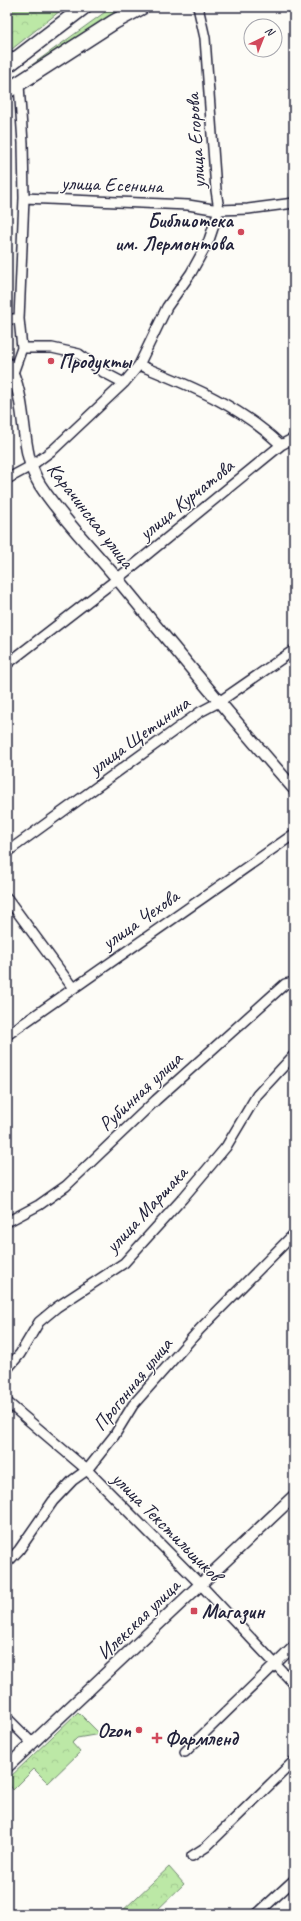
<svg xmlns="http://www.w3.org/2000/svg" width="301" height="1921" viewBox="0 0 301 1921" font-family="Caveat,sans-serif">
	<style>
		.forest { fill: url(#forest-crowns); stroke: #6f8570 }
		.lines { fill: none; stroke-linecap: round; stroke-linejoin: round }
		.minor-casing { stroke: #22223b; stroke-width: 12 }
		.tertiary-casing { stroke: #22223b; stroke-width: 14 }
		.primary-casing { stroke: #22223b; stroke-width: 17 }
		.trunk-casing { stroke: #22223b; stroke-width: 17 }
		.minor { stroke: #fdfcf7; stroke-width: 9 }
		.tertiary { stroke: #fdfcf7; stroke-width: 11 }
		.primary { stroke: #fdfcf7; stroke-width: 14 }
		.trunk { stroke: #fdfcf7; stroke-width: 14 }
		.poi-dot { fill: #d1495b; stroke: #fdfcf7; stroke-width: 1.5 }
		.labels { text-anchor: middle; stroke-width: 3; stroke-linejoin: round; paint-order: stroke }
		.street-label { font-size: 20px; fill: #22223b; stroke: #fdfcf7 }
		.poi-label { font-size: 20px; font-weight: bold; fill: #22223b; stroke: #fdfcf7; text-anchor: start }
	</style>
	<defs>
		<pattern id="forest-crowns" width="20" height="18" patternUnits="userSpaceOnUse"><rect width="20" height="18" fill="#bce8a6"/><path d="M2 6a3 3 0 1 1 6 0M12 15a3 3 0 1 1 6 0" fill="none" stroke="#a1c790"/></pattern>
	</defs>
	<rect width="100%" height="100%" fill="#fdfcf7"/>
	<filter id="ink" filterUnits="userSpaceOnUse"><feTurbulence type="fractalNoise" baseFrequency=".025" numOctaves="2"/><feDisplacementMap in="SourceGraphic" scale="8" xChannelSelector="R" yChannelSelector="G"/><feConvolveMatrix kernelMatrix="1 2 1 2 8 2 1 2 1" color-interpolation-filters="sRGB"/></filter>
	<g filter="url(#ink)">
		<path class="forest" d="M12 7H65L7 53V15Z
			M112 7H127L109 17 40 63 29 67Z
			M78 1712 100 1734 77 1738 72 1743 80 1752 48 1783 34 1769 13 1790 7 1780Z
			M169 1867 184 1884 153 1914H119Z"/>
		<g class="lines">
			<defs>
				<path id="minor" d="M24 198 188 205 219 210 248 209 294 203
					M7 319H19
					M22 348H52L79 354 103 372 124 383
					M139 365C191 386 239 405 281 445
					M13 373 22 348 19 319 24 198 23 143 19 85
					M7 479 31 466 54 449 124 383 139 365 167 307 191 273 209 240 219 210 216 190 205 38 198 7
					M7 664 117 579 281 445 294 438
					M7 852 200 712 219 702 294 650
					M7 898 73 988
					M7 1035 294 834
					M7 1222 39 1205 66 1186 156 1100 285 984 294 982
					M7 1369 20 1354 39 1322 57 1307 124 1263 183 1198 226 1147 257 1095 294 1055
					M7 1402 87 1470 200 1584 294 1684
					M7 1563 19 1550 53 1501 73 1480 87 1470 114 1436 133 1405 200 1329 294 1234
					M7 1718 32 1743
					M185 1752 294 1646
					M192 1856 206 1847 294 1761
					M257 1914 294 1880"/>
				<path id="tertiary" d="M7 363C30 400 17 448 40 485 62 519 93 549 119 581 176 651 235 721 294 789
					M7 1767 294 1496"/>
				<path id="primary" d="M7 91 114 22 142 7"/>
				<path id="trunk" d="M7 66 84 7"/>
			</defs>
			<use href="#minor" class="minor-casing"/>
			<use href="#tertiary" class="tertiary-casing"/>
			<use href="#primary" class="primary-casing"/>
			<use href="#trunk" class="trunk-casing"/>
			<use href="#minor" class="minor"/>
			<use href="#tertiary" class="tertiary"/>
			<use href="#primary" class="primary"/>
			<use href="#trunk" class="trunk"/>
		</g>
	</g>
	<g class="poi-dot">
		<circle cx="241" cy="232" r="4"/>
		<circle cx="51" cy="361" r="4"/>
		<rect x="190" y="1607" width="8" height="8" rx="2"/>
		<circle cx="139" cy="1730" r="4"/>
		<path d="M155 1732h4v4h4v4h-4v4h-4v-4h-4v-4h4z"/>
	</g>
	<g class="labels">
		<g class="street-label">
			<text transform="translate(195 141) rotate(-94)" y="7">улица Егорова</text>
			<text transform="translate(112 184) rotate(2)" y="7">улица Есенина</text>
			<text transform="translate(186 499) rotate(-39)" y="7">улица Курчатова</text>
			<text transform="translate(91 515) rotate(52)" y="7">Карачинская улица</text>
			<text transform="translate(139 735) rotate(-36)" y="7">улица Щетинина</text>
			<text transform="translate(140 919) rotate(-35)" y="7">улица Чехова</text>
			<text transform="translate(140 1091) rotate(-43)" y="7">Рубинная улица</text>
			<text transform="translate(146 1209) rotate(-47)" y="7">улица Маршака</text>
			<text transform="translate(132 1384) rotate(-51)" y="7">Прогонная улица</text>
			<text transform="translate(167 1526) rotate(45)" y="7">улица Текстильщиков</text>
			<text transform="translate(138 1619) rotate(-44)" y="7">Илекская улица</text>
		</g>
		<g class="poi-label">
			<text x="233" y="227" text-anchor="end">Библиотека<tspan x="233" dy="23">им. Лермонтова</tspan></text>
			<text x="59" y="368">Продукты</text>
			<text x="202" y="1618">Магазин</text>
			<text x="131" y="1737" text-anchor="end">Ozon</text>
			<text x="165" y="1745">Фармленд</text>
		</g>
	</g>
	<rect width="301" height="1921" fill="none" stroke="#fdfcf7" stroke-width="24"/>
	<rect x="12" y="12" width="277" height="1897" fill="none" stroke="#22223b" stroke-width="1.5" filter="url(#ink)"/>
	<g transform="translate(263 38) rotate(43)"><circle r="19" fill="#fdfcf7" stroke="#a5a5ac"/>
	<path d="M0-3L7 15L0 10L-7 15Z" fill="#d1495b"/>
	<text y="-6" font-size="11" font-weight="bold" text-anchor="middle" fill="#22223b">N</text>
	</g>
</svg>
